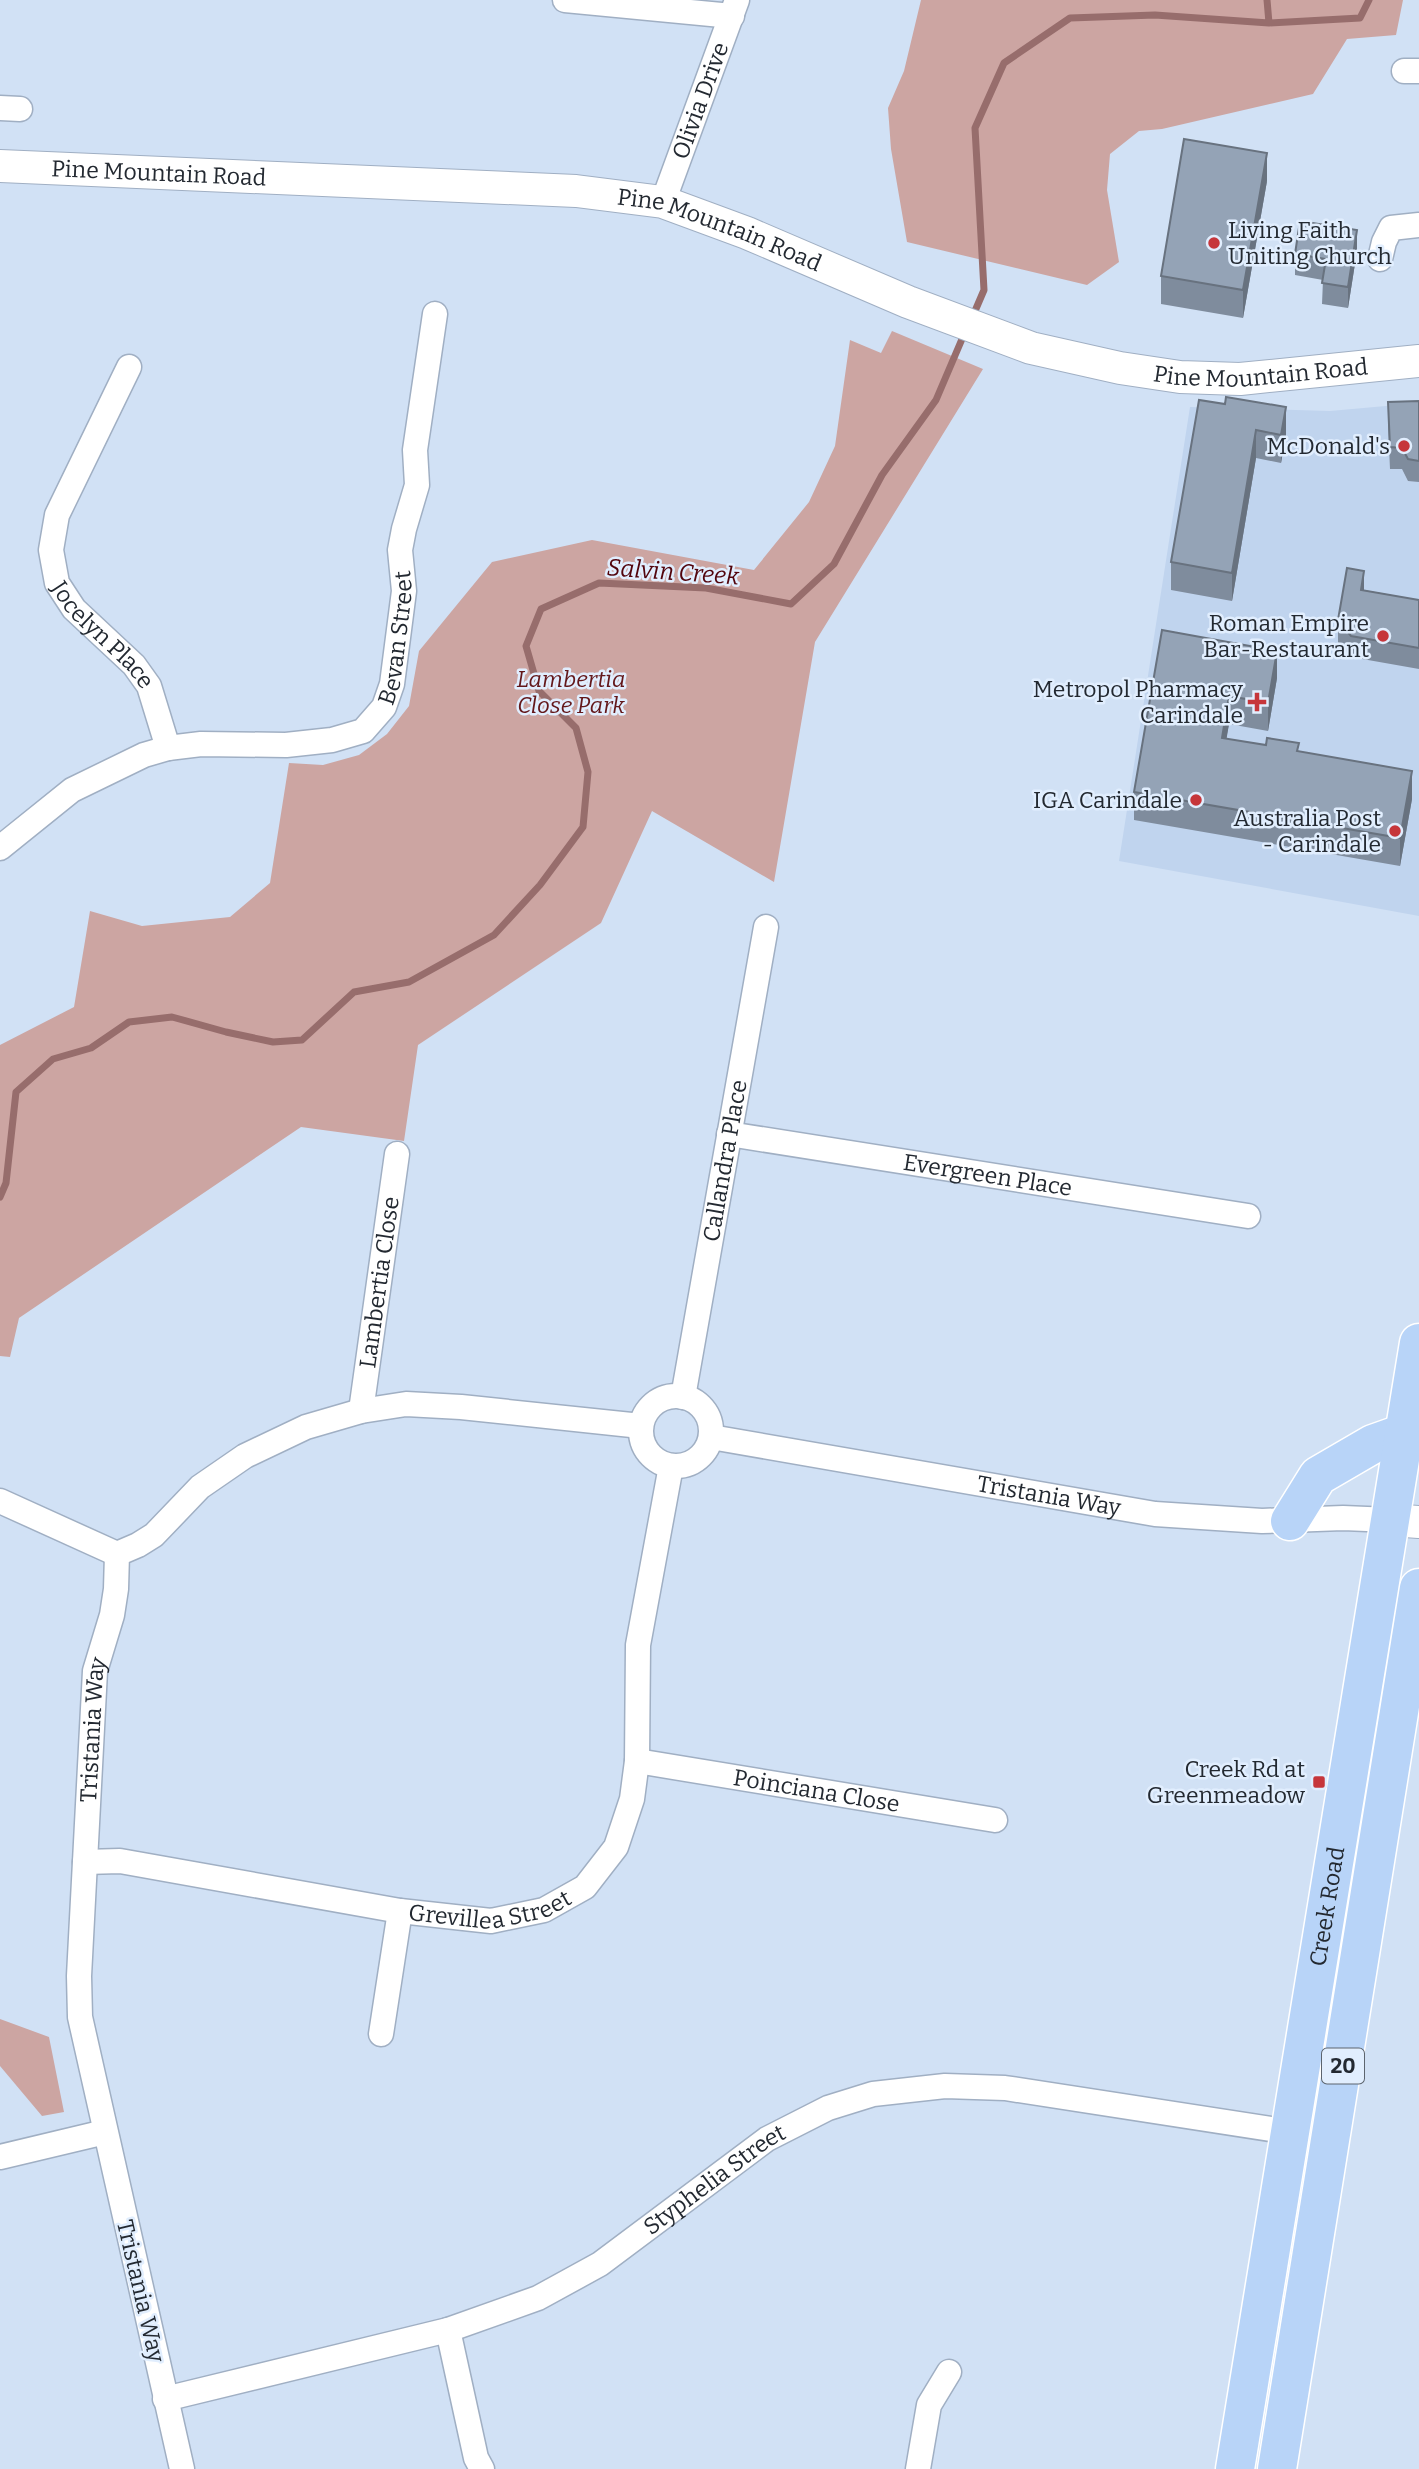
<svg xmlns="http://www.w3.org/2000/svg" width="1419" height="2469" viewBox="0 0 1419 2469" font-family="Bitter,serif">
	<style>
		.built { fill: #c0d4ee }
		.green { fill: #cca5a2 }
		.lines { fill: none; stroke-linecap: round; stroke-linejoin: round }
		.stream { stroke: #976d6c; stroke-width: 7 }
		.minor-casing { stroke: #a0afc3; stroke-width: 27 }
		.tertiary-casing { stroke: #a0afc3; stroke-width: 34 }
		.primary-casing { stroke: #fff; stroke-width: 41 }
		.minor { stroke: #fff; stroke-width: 24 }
		.tertiary { stroke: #fff; stroke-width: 32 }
		.primary { stroke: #b8d4f8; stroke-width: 38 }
		.wall { fill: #7f8c9d }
		.shaded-wall { fill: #68727f }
		.building { fill: #94a3b6; stroke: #68727f; stroke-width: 2 }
		.poi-dot { fill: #c6363b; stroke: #e1eefe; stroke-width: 2.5 }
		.labels { text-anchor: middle; stroke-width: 5; stroke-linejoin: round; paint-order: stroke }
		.shield { fill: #e1eefe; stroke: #5c646e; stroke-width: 2 }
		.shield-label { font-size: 21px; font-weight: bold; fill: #232931 }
		.street-label { font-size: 23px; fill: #232931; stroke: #e1eefe }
		.poi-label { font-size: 23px; fill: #232931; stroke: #e1eefe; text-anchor: end }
		.park-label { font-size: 23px; font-style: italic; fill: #63171a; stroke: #e1eefe }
		.water-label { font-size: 24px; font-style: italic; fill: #52040c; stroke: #e1eefe }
	</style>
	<rect width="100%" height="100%" fill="#d1e1f5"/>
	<path class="built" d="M1419 403V916L1119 861 1190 407 1330 411Z"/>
	<path class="green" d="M921 0H1403L1396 35 1347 39 1313 94 1162 129 1139 131 1110 154 1107 190 1119 262 1087 285 907 242 891 149 888 108 904 71Z
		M892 331 983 369 815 642 774 882 652 811 601 923 418 1045 404 1141 301 1127 19 1318 10 1357 0 1356V1045L74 1007 90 911 142 926 230 917 270 883 289 763 323 765 359 755 387 734 409 706 419 651 492 562 592 540 754 570 809 502 835 446 850 340 881 353Z
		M0 2019 49 2037 64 2112 42 2116 0 2066Z"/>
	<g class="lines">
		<path class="stream" d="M1267 0 1269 23
			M972 318 984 290 975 128 1004 63 1070 18 1155 15 1269 23 1360 18 1369 0
			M0 1197 6 1183 16 1092 53 1059 91 1048 129 1022 172 1017 226 1032 273 1042 302 1040 354 992 409 982 494 935 540 885 583 827 588 772 576 728 539 691 526 646 541 609 599 583 706 588 791 604 834 564 882 475 936 400 965 332"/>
		<defs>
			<g id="minor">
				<path d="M565 0 732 16"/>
				<path d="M1404 71H1419"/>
				<path d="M0 108 20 109"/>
				<path id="s1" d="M663 202 737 0"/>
				<path d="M1380 259 1384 242 1391 228 1419 225"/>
				<path id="s2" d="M129 367 57 515 51 550 57 583 74 609 134 665 149 686 168 748"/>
				<path id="s3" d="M0 848 72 790 144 755 168 748 201 744 286 745 332 740 363 731 384 707 392 684 404 591 400 550 404 529 417 485 415 450 435 314"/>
				<path id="s4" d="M729 1134 1248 1216"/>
				<circle cx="676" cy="1431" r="35"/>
				<path id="s5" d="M683 1397 766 927"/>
				<path id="s6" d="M361 1411 397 1154"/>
				<path id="s7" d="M711 1437 1155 1514 1262 1521 1343 1518 1391 1520"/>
				<path d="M0 1501 117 1554"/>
				<path id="s8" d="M637 1761 995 1820"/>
				<path id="s9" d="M85 1862 120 1861 400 1911 491 1921 544 1910 585 1887 616 1847 632 1799 637 1761 638 1645 671 1466"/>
				<path d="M381 2034 400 1911"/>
				<path d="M0 2157 105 2132"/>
				<path d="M448 2330 476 2458 482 2469"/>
				<path id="s10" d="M165 2399 448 2330 538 2298 600 2264 767 2139 828 2108 873 2094 945 2086 1005 2088 1290 2132"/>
				<path id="s11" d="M182 2469 80 2017 79 1976 95 1671 112 1615 116 1589 117 1554 138 1545 154 1535 200 1487 245 1456 306 1427 361 1411 406 1404 461 1407 641 1426"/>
				<path d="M918 2469 929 2405 949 2372"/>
			</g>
			<g id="tertiary">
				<path id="s12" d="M0 166 576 191 663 202 747 233 908 302 1031 348 1120 368 1180 377 1240 379 1419 361"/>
				<path d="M1391 1520 1419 1522"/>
			</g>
			<g id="primary">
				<path d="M1290 1521 1318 1476 1373 1444 1404 1433"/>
				<path id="s13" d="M1235 2469 1419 1343"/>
				<path d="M1277 2469 1419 1588"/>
			</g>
		</defs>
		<use href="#minor" class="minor-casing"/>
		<use href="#tertiary" class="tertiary-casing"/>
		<use href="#primary" class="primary-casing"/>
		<use href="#minor" class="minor"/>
		<use href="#tertiary" class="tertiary"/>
		<use href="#primary" class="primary"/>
	</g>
	<path class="wall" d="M1267 181 1243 318 1161 304V276Z
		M1357 251 1348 308 1322 304 1323 280 1295 275V254Z
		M1199 400 1286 435 1281 463 1256 458 1232 601 1171 590V562Z
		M1419 401V482L1408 481 1402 469H1390L1388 424V402Z
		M1364 590 1419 600V669L1351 657 1338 642V620Z
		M1162 630 1277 678 1268 731 1229 724 1226 739 1299 751 1412 799 1400 866 1134 820V792Z"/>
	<path class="shaded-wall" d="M1267 153V181L1243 318V290Z
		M1357 230V251L1348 308V287Z
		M1286 407V435L1281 463V435Z
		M1256 430V458L1232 601V573Z
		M1364 571V593L1361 590Z
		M1277 651V678L1268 731V703Z
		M1229 696V724L1222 766V738Z
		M1412 771V799L1400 866V838Z"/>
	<path class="building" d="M1184 139 1267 153 1243 290 1161 276Z
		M1300 221 1357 230 1348 287 1322 283 1326 259 1295 254Z
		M1226 397 1286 407 1281 435 1256 430 1232 573 1171 562 1199 400 1225 404Z
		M1419 401V461L1408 459 1402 448 1390 447 1388 402Z
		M1347 568 1364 571 1361 590 1419 600V648L1351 636 1338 620Z
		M1162 630 1277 651 1268 703 1229 696 1222 738 1266 745 1267 738 1299 743 1297 751 1412 771 1400 838 1134 792Z"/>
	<g class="poi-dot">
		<circle cx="1214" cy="243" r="7"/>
		<circle cx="1404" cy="446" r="7"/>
		<circle cx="1383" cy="636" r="7"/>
		<path d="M1253.5 691.5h7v7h7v7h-7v7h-7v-7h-7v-7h7z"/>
		<circle cx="1196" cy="800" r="7"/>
		<circle cx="1395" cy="831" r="7"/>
		<rect x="1312" y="1775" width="14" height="14" rx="3.5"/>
	</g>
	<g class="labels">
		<rect class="shield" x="1322" y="2048.5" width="42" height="35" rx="5"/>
		<g class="shield-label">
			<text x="1343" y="2073">20</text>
		</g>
		<g class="street-label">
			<text dy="8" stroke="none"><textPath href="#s1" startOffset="108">Olivia Drive</textPath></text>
			<text dy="8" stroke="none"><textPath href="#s12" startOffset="159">Pine Mountain Road</textPath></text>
			<text dy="8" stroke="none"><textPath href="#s12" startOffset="726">Pine Mountain Road</textPath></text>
			<text dy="8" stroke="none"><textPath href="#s12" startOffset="1293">Pine Mountain Road</textPath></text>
			<text dy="8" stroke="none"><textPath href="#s2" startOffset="303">Jocelyn Place</textPath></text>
			<text dy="8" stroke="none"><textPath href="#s3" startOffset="497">Bevan Street</textPath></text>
			<text dy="8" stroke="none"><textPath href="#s5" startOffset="240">Callandra Place</textPath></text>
			<text dy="8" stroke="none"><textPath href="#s4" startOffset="262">Evergreen Place</textPath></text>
			<text dy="8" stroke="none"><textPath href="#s6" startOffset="130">Lambertia Close</textPath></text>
			<text dy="8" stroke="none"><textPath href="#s7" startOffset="343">Tristania Way</textPath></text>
			<text dy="8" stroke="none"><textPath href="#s11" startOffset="751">Tristania Way</textPath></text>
			<text dy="8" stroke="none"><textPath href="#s8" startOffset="182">Poinciana Close</textPath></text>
			<text dy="8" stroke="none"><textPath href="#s9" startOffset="411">Grevillea Street</textPath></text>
			<text dy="8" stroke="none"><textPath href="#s13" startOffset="570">Creek Road</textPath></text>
			<text dy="8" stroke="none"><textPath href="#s10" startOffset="600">Styphelia Street</textPath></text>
			<text transform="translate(141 2291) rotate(77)" y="8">Tristania Way</text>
		</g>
		<g class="poi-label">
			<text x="1228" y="238" text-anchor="start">Living Faith<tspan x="1228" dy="26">Uniting Church</tspan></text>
			<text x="1390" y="454">McDonald's</text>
			<text x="1369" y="631">Roman Empire<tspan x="1369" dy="26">Bar-Restaurant</tspan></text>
			<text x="1243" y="697">Metropol Pharmacy<tspan x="1243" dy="26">Carindale</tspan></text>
			<text x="1182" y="808">IGA Carindale</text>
			<text x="1381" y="826">Australia Post<tspan x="1381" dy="26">- Carindale</tspan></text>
			<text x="1305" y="1777">Creek Rd at<tspan x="1305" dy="26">Greenmeadow</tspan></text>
		</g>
		<g class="park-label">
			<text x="571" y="687">Lambertia<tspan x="571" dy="26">Close Park</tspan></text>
		</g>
		<g class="water-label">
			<text transform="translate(673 572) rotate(4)" y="8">Salvin Creek</text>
		</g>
	</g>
</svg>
